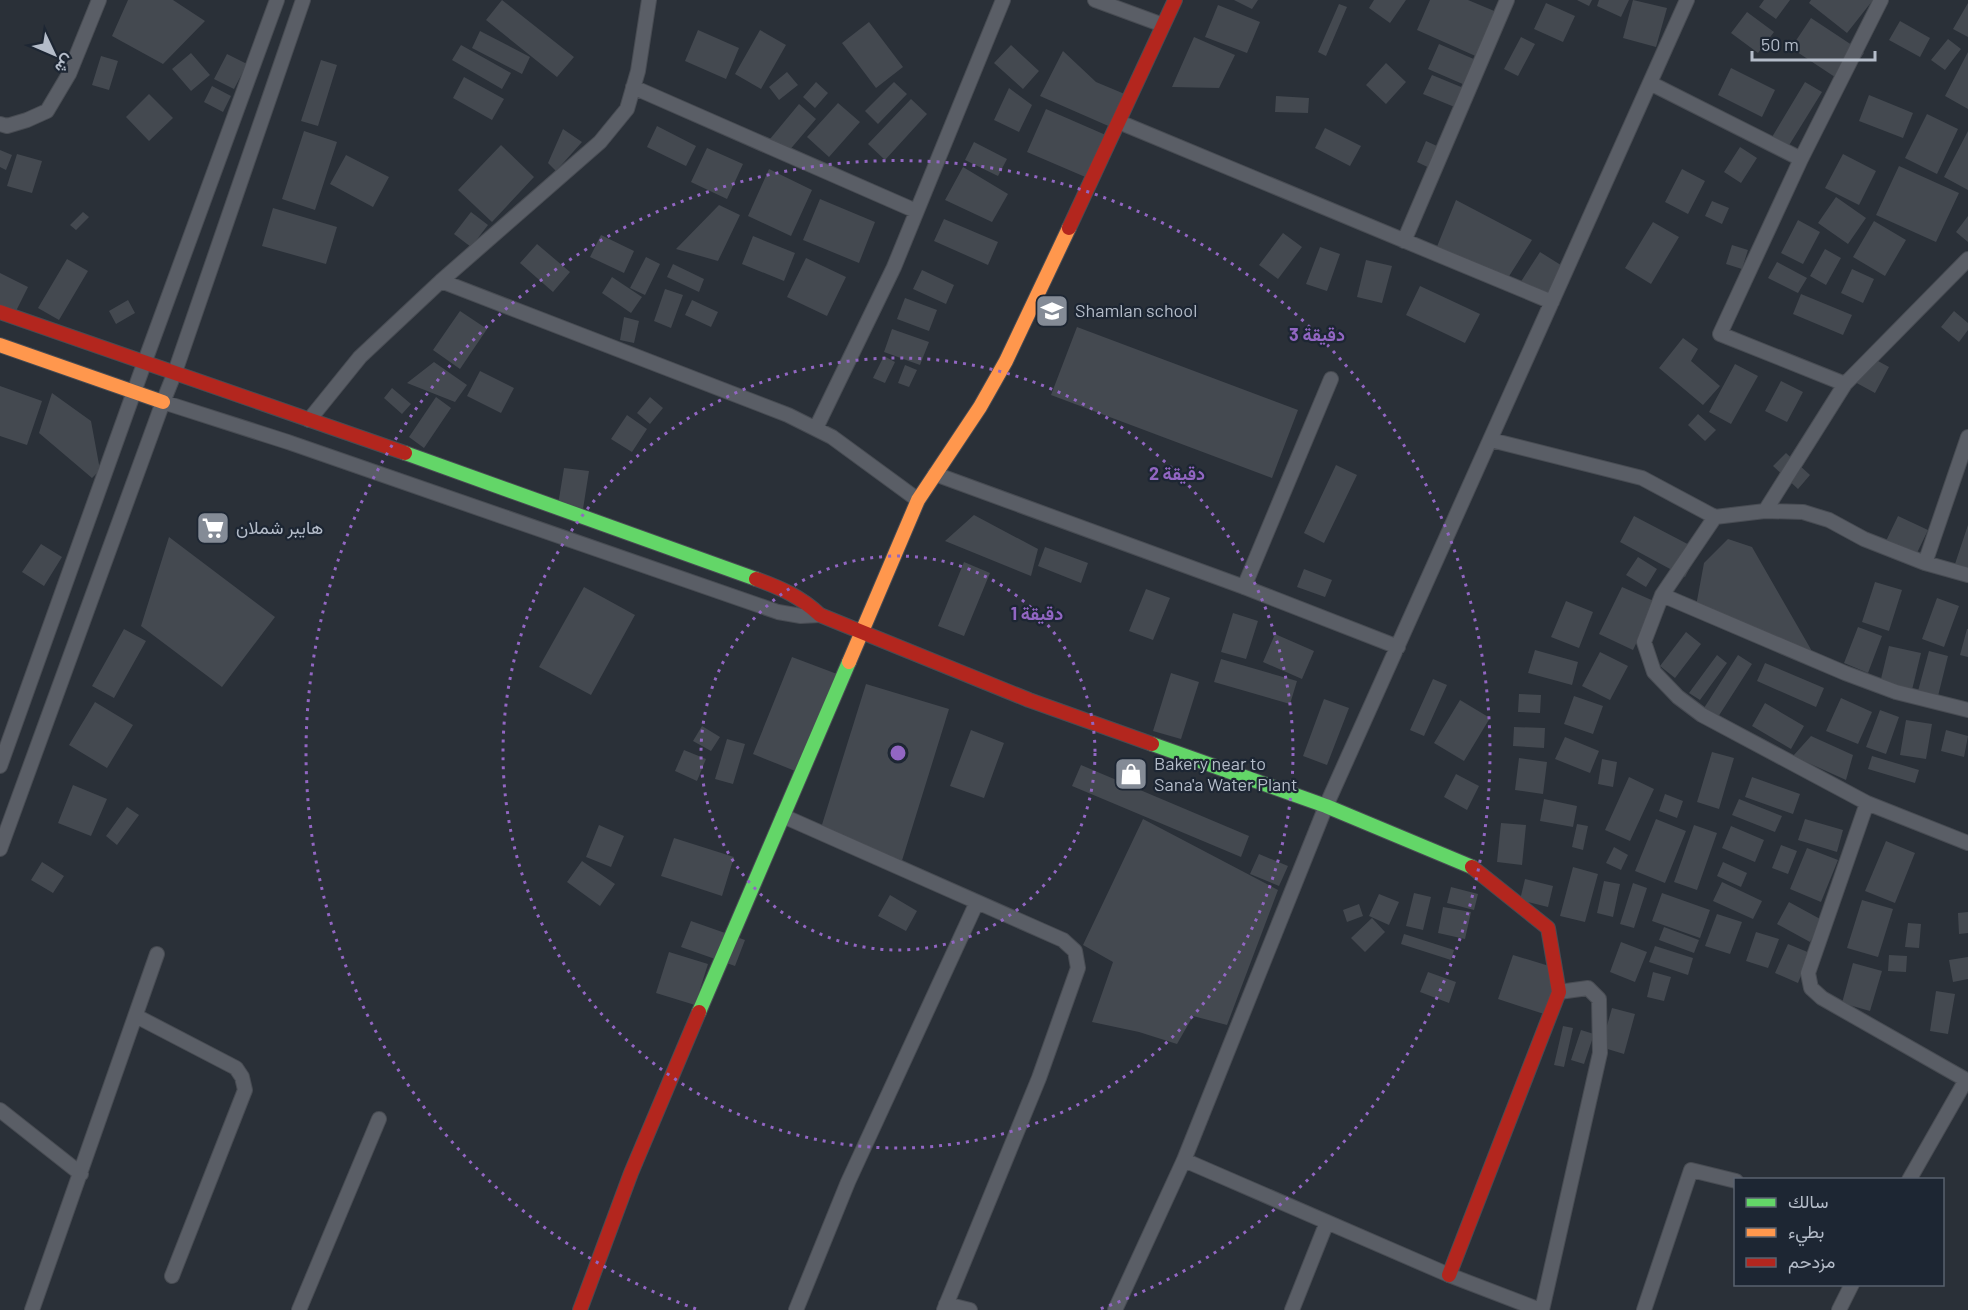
<svg xmlns="http://www.w3.org/2000/svg" width="1968" height="1310" viewBox="0 0 1968 1310" font-family="Barlow,Vazirmatn,sans-serif">
	<style>
		.building { fill: #444950 }
		.lines { fill: none; stroke-linecap: round; stroke-linejoin: round }
		.street-casing { stroke: #484c53; stroke-width: 16 }
		.fast-casing { stroke: #484c53; stroke-width: 16 }
		.slow-casing { stroke: #484c53; stroke-width: 16 }
		.jam-casing { stroke: #484c53; stroke-width: 16 }
		.street { stroke: #5a5e66; stroke-width: 14 }
		.fast { stroke: #63d668; stroke-width: 14 }
		.slow { stroke: #ff974d; stroke-width: 14 }
		.jam { stroke: #b3261e; stroke-width: 14 }
		.ring { fill: none; stroke: #9266c3; stroke-width: 3; stroke-dasharray: 3 6 }
		.labels { text-anchor: middle; stroke-width: 4.5; stroke-linejoin: round; paint-order: stroke }
		.poi-label { font-size: 18px; fill: #b4bcc9; stroke: #1d2633; text-anchor: start }
		.centre { fill: #9266c3; stroke: #1d2633; stroke-width: 3 }
		.ring-label { font-size: 18px; text-anchor: middle; font-weight: bold; fill: #9266c3; stroke: #1d2633; stroke-width: 4.5; stroke-linejoin: round; paint-order: stroke }
	</style>
	<rect width="100%" height="100%" fill="#2a3038"/>
	<path class="building" d="M128 0H173L205 21 163 64 112 36Z
		M502 0 574 57 557 77 486 20Z
		M1234 0H1258L1252 9Z
		M1374 0H1406L1390 23 1369 8Z
		M1430 0H1468L1499 13 1480 58 1417 30Z
		M1577 0H1592L1589 6Z
		M1599 0H1629L1621 17 1597 6Z
		M1633 0 1667 8 1656 47 1623 38Z
		M1764 0H1790L1776 19 1759 7Z
		M1811 0H1873L1847 33 1809 3Z
		M1546 3 1575 16 1563 42 1534 29Z
		M1968 3V37L1953 29Z
		M1339 4 1347 7 1326 56 1318 52Z
		M1218 5 1260 22 1247 53 1205 37Z
		M1747 12 1774 32 1758 53 1731 33Z
		M1811 18 1864 53 1844 83 1791 48Z
		M1900 21 1930 38 1920 57 1889 40Z
		M869 22 903 67 876 88 842 43Z
		M698 30 739 48 726 79 685 61Z
		M760 30 786 45 761 89 735 74Z
		M480 31 530 57 522 74 472 48Z
		M1194 37 1235 55 1219 88 1172 87Z
		M1521 37 1535 44 1518 76 1504 69Z
		M1948 39 1961 49 1945 70 1931 60Z
		M1439 44 1476 60 1465 85 1428 69Z
		M461 45 511 73 502 89 452 60Z
		M1011 45 1039 71 1023 89 994 63Z
		M1063 51 1096 82 1127 95 1113 128 1040 96Z
		M1968 52V109L1945 96Z
		M191 53 210 75 191 91 172 69Z
		M227 54 247 64 234 89 214 79Z
		M101 56 118 61 109 90 92 85Z
		M321 60 337 65 318 126 301 121Z
		M1386 63 1406 82 1386 104 1366 85Z
		M1731 68 1775 90 1762 117 1718 95Z
		M787 72 798 85 779 100 769 87Z
		M1432 75 1466 89 1457 108 1423 94Z
		M464 77 504 99 492 120 453 98Z
		M816 82 828 93 815 108 803 97Z
		M894 82 907 94 878 124 865 111Z
		M1805 82 1822 92 1788 147 1772 137Z
		M212 86 231 96 223 112 204 102Z
		M1009 88 1032 105 1019 132 994 120Z
		M149 94 173 118 149 141 126 117Z
		M1869 95 1913 113 1903 138 1859 121Z
		M1276 96 1309 98 1308 113 1275 112Z
		M911 99 927 114 885 160 868 144Z
		M838 103 860 122 829 157 807 137Z
		M799 104 816 119 782 159 765 145Z
		M1046 109 1108 136 1090 179 1027 152Z
		M1927 114 1958 129 1937 174 1905 158Z
		M657 126 696 146 686 166 647 147Z
		M1325 128 1361 146 1350 166 1315 148Z
		M563 129 582 142 556 171 548 163Z
		M304 131 337 142 315 210 282 199Z
		M1968 131V190L1944 177Z
		M1426 141 1448 151 1438 172 1417 162Z
		M974 142 1007 159 998 176 965 160Z
		M501 145 534 177 492 222 458 190Z
		M1740 147 1757 158 1741 183 1724 172Z
		M707 148 743 164 727 199 691 182Z
		M0 150 12 155 6 170 0 167Z
		M17 154 42 161 32 193 7 186Z
		M1843 154 1876 171 1859 205 1825 188Z
		M346 155 389 177 373 207 330 184Z
		M1899 166 1959 193 1936 242 1876 215Z
		M963 167 1008 194 992 222 945 200Z
		M769 169 812 190 791 236 748 216Z
		M1682 169 1705 181 1688 214 1665 202Z
		M1836 197 1866 218 1848 244 1818 223Z
		M820 199 875 222 859 263 803 240Z
		M1456 200 1532 240 1506 281 1436 249Z
		M1712 201 1729 208 1722 224 1705 216Z
		M719 205 740 215 718 261 676 249Z
		M273 208 337 227 326 264 262 246Z
		M83 212 89 217 76 230 70 225Z
		M471 212 488 225 471 247 454 234Z
		M1968 216V242L1956 232Z
		M944 219 998 242 988 265 934 241Z
		M1798 220 1820 232 1803 264 1781 253Z
		M1874 221 1906 240 1885 276 1853 257Z
		M1653 222 1679 237 1651 284 1625 268Z
		M1283 233 1302 247 1278 279 1259 265Z
		M601 235 634 251 624 273 590 257Z
		M753 236 795 253 784 281 742 264Z
		M537 244 570 272 553 292 520 263Z
		M1732 245 1748 250 1742 269 1726 264Z
		M1320 247 1340 254 1327 291 1306 284Z
		M1825 249 1841 258 1826 285 1810 276Z
		M1540 252 1564 267 1545 298 1520 283Z
		M646 257 660 264 645 295 630 288Z
		M806 258 846 277 827 316 787 297Z
		M67 259 88 271 59 320 38 308Z
		M1366 260 1392 266 1382 303 1357 297Z
		M1777 262 1807 278 1798 293 1768 278Z
		M673 264 704 279 699 292 667 277Z
		M1852 269 1874 279 1863 303 1841 293Z
		M922 270 954 285 946 304 913 289Z
		M0 273 28 287 14 315 0 308Z
		M612 277 642 297 631 313 602 293Z
		M1420 286 1480 314 1465 343 1406 315Z
		M665 289 683 295 671 328 654 321Z
		M1801 294 1852 315 1843 335 1793 314Z
		M905 298 937 310 929 331 897 319Z
		M128 300 135 313 116 324 109 311Z
		M692 300 718 312 711 327 685 315Z
		M460 311 487 329 460 369 433 350Z
		M1954 311 1968 323V330L1959 342 1941 327Z
		M624 317 639 321 634 343 620 340Z
		M1077 327 1298 410 1272 478 1051 395Z
		M892 329 929 342 920 365 884 352Z
		M1683 338 1698 349 1691 361 1720 386 1703 405 1659 368Z
		M1867 355 1889 367 1875 393 1853 381Z
		M884 356 895 362 885 383 873 378Z
		M434 362 467 385 455 402 407 383Z
		M1735 364 1758 376 1731 424 1709 412Z
		M905 365 917 370 909 387 898 383Z
		M480 371 514 388 501 413 467 396Z
		M1781 381 1803 392 1787 422 1765 411Z
		M0 386 42 401 27 445 0 436Z
		M392 388 411 404 402 414 384 398Z
		M52 393 91 421 100 470 92 478 39 433Z
		M436 397 451 408 424 448 409 437Z
		M650 397 663 408 650 424 637 413Z
		M1698 414 1716 430 1705 441 1688 425Z
		M627 415 647 429 632 452 611 439Z
		M1786 453 1810 475 1798 489 1773 466Z
		M1336 465 1357 475 1324 543 1304 533Z
		M564 468 589 471 583 509 558 505Z
		M974 515 1038 549 1031 576 945 541Z
		M1634 516 1699 550 1685 577 1620 542Z
		M1898 516 1928 530 1916 555 1886 541Z
		M1968 525V568L1955 564Z
		M169 537 275 617 222 687 141 626Z
		M1728 539 1752 547 1813 653 1696 606 1704 563Z
		M41 544 62 557 44 586 22 572Z
		M1045 547 1088 563 1081 583 1038 566Z
		M1638 557 1657 569 1646 587 1626 575Z
		M964 562 990 573 964 636 938 626Z
		M1304 569 1332 580 1325 597 1297 587Z
		M1875 582 1902 590 1889 631 1862 622Z
		M584 587 635 615 591 695 539 667Z
		M1622 587 1656 602 1633 650 1599 634Z
		M1146 589 1170 598 1153 640 1129 631Z
		M1937 598 1959 606 1944 647 1922 639Z
		M1566 601 1593 612 1579 648 1551 637Z
		M1233 613 1258 621 1246 659 1221 652Z
		M1858 627 1882 636 1868 673 1844 663Z
		M124 629 146 641 114 698 92 686Z
		M1967 629H1968V657L1960 655Z
		M1686 632 1701 644 1675 678 1660 666Z
		M1275 634 1314 651 1302 679 1263 662Z
		M1889 646 1921 653 1911 694 1879 687Z
		M1535 650 1578 662 1572 685 1528 673Z
		M1929 651 1948 656 1938 696 1918 691Z
		M1600 652 1628 666 1610 700 1582 686Z
		M1717 655 1727 663 1700 700 1689 693Z
		M1738 655 1752 664 1718 717 1704 708Z
		M792 657 845 677 805 775 753 754Z
		M1221 659 1297 681 1290 704 1214 682Z
		M1765 663 1824 688 1816 707 1757 681Z
		M1171 673 1199 682 1181 739 1153 731Z
		M1433 679 1447 685 1424 736 1410 730Z
		M866 684 949 709 900 867 820 831Z
		M1519 694 1541 695 1540 713 1518 712Z
		M1574 696 1603 706 1593 734 1564 724Z
		M1841 698 1872 712 1858 744 1826 731Z
		M1324 699 1349 708 1327 765 1303 756Z
		M1460 700 1490 718 1464 761 1434 743Z
		M95 702 133 725 107 768 69 745Z
		M1765 703 1804 726 1791 749 1752 726Z
		M1880 710 1899 717 1886 754 1866 747Z
		M1906 720 1932 724 1926 759 1900 755Z
		M702 726 720 737 711 751 693 741Z
		M1514 727 1545 728 1544 748 1513 746Z
		M971 730 1004 743 984 798 950 786Z
		M1946 730 1968 736 1964 757 1941 751Z
		M1811 736 1853 755 1846 780 1793 756Z
		M1565 737 1599 751 1590 773 1555 759Z
		M727 739 745 744 733 784 715 779Z
		M684 750 706 759 697 781 675 771Z
		M1712 752 1734 758 1719 809 1697 802Z
		M1872 756 1919 770 1915 783 1868 769Z
		M1519 758 1547 762 1543 794 1515 790Z
		M1602 759 1617 762 1613 787 1598 784Z
		M1081 765 1249 836 1241 857 1072 786Z
		M1456 774 1479 786 1467 810 1444 797Z
		M1629 777 1654 789 1630 841 1605 830Z
		M1752 777 1800 794 1793 814 1745 797Z
		M73 785 107 799 91 836 58 823Z
		M1665 794 1683 801 1677 818 1659 811Z
		M1544 799 1577 806 1573 827 1540 821Z
		M1739 799 1782 816 1775 832 1732 815Z
		M127 807 139 815 117 845 106 836Z
		M1143 819 1278 890 1227 1025 1193 1016 1177 1044 1139 1032 1092 1022 1113 962 1083 945Z
		M1656 819 1686 831 1665 883 1635 871Z
		M1805 819 1843 830 1837 852 1798 840Z
		M1501 823 1526 825 1522 865 1497 862Z
		M1577 824 1588 826 1583 850 1572 847Z
		M599 825 624 836 611 867 586 857Z
		M1694 825 1717 833 1697 890 1674 882Z
		M1731 826 1764 840 1755 862 1722 848Z
		M674 838 734 857 722 896 661 876Z
		M1886 841 1915 853 1895 903 1865 891Z
		M1781 845 1797 851 1788 874 1772 868Z
		M1614 847 1628 855 1621 870 1606 863Z
		M1807 848 1838 860 1821 902 1790 889Z
		M1259 854 1288 866 1279 886 1250 874Z
		M582 861 615 884 600 906 567 882Z
		M42 862 64 876 53 893 31 880Z
		M1723 862 1747 873 1741 887 1717 876Z
		M1573 867 1598 874 1585 922 1560 916Z
		M1525 879 1553 886 1548 907 1520 900Z
		M1604 881 1620 884 1613 917 1597 913Z
		M1722 882 1762 901 1753 919 1713 901Z
		M1633 883 1647 888 1634 928 1620 924Z
		M1451 887 1478 894 1474 910 1447 903Z
		M1414 893 1431 897 1423 930 1406 926Z
		M1662 893 1710 910 1700 938 1652 921Z
		M1379 894 1399 902 1389 925 1369 916Z
		M890 895 917 911 906 931 878 916Z
		M1862 900 1893 909 1878 957 1847 948Z
		M1789 902 1822 920 1810 942 1777 924Z
		M1359 904 1363 916 1347 922 1343 910Z
		M1443 907 1471 912 1465 939 1438 933Z
		M1968 912V933L1959 934 1958 913Z
		M1717 914 1742 922 1730 954 1705 946Z
		M1372 918 1385 932 1365 952 1351 938Z
		M691 921 745 940 735 966 681 947Z
		M1908 923 1921 924 1919 948 1905 947Z
		M1664 927 1699 940 1694 953 1659 940Z
		M1756 932 1779 939 1768 968 1746 961Z
		M1404 934 1454 950 1451 960 1401 944Z
		M1621 942 1647 952 1635 982 1610 972Z
		M1788 944 1810 953 1798 983 1775 973Z
		M1655 946 1693 958 1688 975 1649 962Z
		M669 952 708 964 695 1005 656 993Z
		M1513 955 1559 969 1544 1014 1498 999Z
		M1889 955 1907 956 1906 972 1888 971Z
		M1968 957V979L1953 982 1949 960Z
		M1853 963 1882 971 1870 1011 1842 1003Z
		M1428 972 1456 982 1449 1003 1420 992Z
		M1653 972 1671 977 1664 1001 1647 997Z
		M1936 991 1955 994 1948 1034 1930 1031Z
		M1612 1008 1635 1014 1624 1054 1601 1047Z
		M1563 1026 1573 1028 1564 1067 1554 1065Z
		M1581 1030 1594 1034 1584 1064 1571 1060Z"/>
	<g class="lines">
		<defs>
			<path id="street" d="M1095 0 1163 25
				M1650 83 1801 159
				M633 87 916 211
				M1119 122 1552 302
				M0 124 7 126 27 120 47 111 69 74 99 0
				M1404 241 1507 0
				M441 281 788 415 832 437 918 500
				M1845 384 1720 334 1801 159 1881 0
				M163 402 288 442 778 612 801 616 820 615
				M309 420 360 357 441 281 600 142 627 109 638 71 649 0
				M816 428 894 267 1003 0
				M1491 440 1642 478 1715 517 1765 511 1803 512 1829 520 1864 539 1925 563 1968 575
				M935 474 1244 587 1398 647
				M1765 511 1845 384 1968 259
				M1715 517 1662 595 1644 642 1654 672 1678 697 1702 715 1867 803 1968 843
				M1925 563 1968 437
				M1244 587 1331 379
				M1662 595 1845 673 1896 692 1968 710
				M0 766 145 361 277 0
				M1867 803 1808 973 1811 988 1822 998 1968 1081
				M783 816 1063 940 1075 951 1078 968 1039 1078 944 1310
				M0 849 163 402 175 372 303 0
				M136 1016 236 1068 242 1077 245 1090 172 1276
				M0 1110 81 1174
				M1184 1160 1449 1275 1540 1310
				M1909 1180 1966 1080
				M946 1304 970 1310
				M32 1310 157 954
				M299 1310 379 1119
				M796 1310 848 1182 977 902
				M1115 1310 1184 1160 1326 806 1687 0
				M1292 1310 1327 1222
				M1542 1310 1600 1053 1599 999 1588 988 1559 992
				M1644 1310 1691 1170 1736 1181
				M1839 1310 1852 1284"/>
			<path id="fast" d="M405 453 756 579
				M1152 744 1326 806 1472 867
				M699 1012 849 662"/>
			<path id="slow" d="M0 345 163 402
				M849 662 918 500 980 407 1006 361 1069 228"/>
			<path id="jam" d="M1069 228 1175 0
				M0 312 405 453
				M756 579C781 588 801 597 820 615L1029 700 1152 744
				M1449 1275 1559 992 1548 928 1472 867
				M580 1310 631 1173 699 1012"/>
		</defs>
		<use href="#street" class="street-casing"/>
		<use href="#fast" class="fast-casing"/>
		<use href="#slow" class="slow-casing"/>
		<use href="#jam" class="jam-casing"/>
		<use href="#street" class="street"/>
		<use href="#fast" class="fast"/>
		<use href="#slow" class="slow"/>
		<use href="#jam" class="jam"/>
	</g>
	<g class="ring">
		<circle cx="898" cy="753" r="197"/>
		<circle cx="898" cy="753" r="395"/>
		<path d="M696 1309A592 592 0 1 1 1100 1309"/>
	</g>
	<defs>
		<symbol id="school-square" viewBox="-11 -11 22 22"><rect x="-9" y="-9" width="18" height="18" rx="4" fill="#848b96" stroke="#1d2633"/><path d="M0-5L7-2L0 1L-7-2ZM-4 1L0 2.5L4 1V4Q0 6-4 4Z" fill="#fff"/></symbol>
		<symbol id="supermarket-square" viewBox="-11 -11 22 22"><rect x="-9" y="-9" width="18" height="18" rx="4" fill="#848b96" stroke="#1d2633"/><path d="M-6-5.5h2.5l.6 2H6L4.5 2H-2.5L-4.4-4H-6ZM-1.5 3.2a1.3 1.3 0 1 0 .1 0ZM3 3.2a1.3 1.3 0 1 0 .1 0Z" fill="#fff"/></symbol>
		<symbol id="shop-square" viewBox="-11 -11 22 22"><rect x="-9" y="-9" width="18" height="18" rx="4" fill="#848b96" stroke="#1d2633"/><path d="M-5-2.5h2.3a2.7 3.5 0 0 1 5.4 0H5L5.5 6h-11ZM-1.5-2.5h3a1.5 2.3 0 0 0-3 0Z" fill="#fff"/></symbol>
	</defs>
	<g fill-rule="evenodd">
		<use href="#school-square" x="1033" y="292" width="38" height="38"/>
		<use href="#supermarket-square" x="194" y="509" width="38" height="38"/>
		<use href="#shop-square" x="1112" y="755" width="38" height="38"/>
	</g>
	<g class="labels">
		<g class="poi-label">
			<text x="1075" y="317">Shamlan school</text>
			<text x="236" y="534">هايبر شملان</text>
			<text x="1154" y="770">Bakery near to<tspan x="1154" dy="21">Sana'a Water Plant</tspan></text>
		</g>
	</g>
	<circle cx="898" cy="753" r="9" class="centre"/>
	<g class="ring-label">
		<text x="1317" y="341">3 دقيقة</text>
		<text x="1177" y="480">2 دقيقة</text>
		<text x="1037" y="620">1 دقيقة</text>
	</g>
	<rect x="1734" y="1178" width="210" height="108" fill="#1d2633" stroke="#59626f" stroke-width="1.5"/>
	<rect x="1746" y="1198" width="30" height="9" fill="#63d668" stroke="#59626f" stroke-width="1.5"/>
	<text x="1788" y="1208" font-size="18" fill="#b4bcc9">سالك</text>
	<rect x="1746" y="1228" width="30" height="9" fill="#ff974d" stroke="#59626f" stroke-width="1.5"/>
	<text x="1788" y="1238" font-size="18" fill="#b4bcc9">بطيء</text>
	<rect x="1746" y="1258" width="30" height="9" fill="#b3261e" stroke="#59626f" stroke-width="1.5"/>
	<text x="1788" y="1268" font-size="18" fill="#b4bcc9">مزدحم</text>
	<g transform="translate(54 54) rotate(134)" stroke="#1d2633" stroke-width="4.5" paint-order="stroke">
	<path d="M0-4.5L10 22L0 15L-10 22Z" fill="#b4bcc9"/>
	<text y="-9" font-size="16" font-weight="bold" text-anchor="middle" fill="#b4bcc9">ش</text>
	</g>
	<path d="M1752 51v9h123v-9" fill="none" stroke="#b4bcc9" stroke-width="3"/>
	<text x="1761" y="51" font-size="18" fill="#b4bcc9" stroke="#1d2633" stroke-width="4.5" paint-order="stroke">50 m</text>
</svg>
